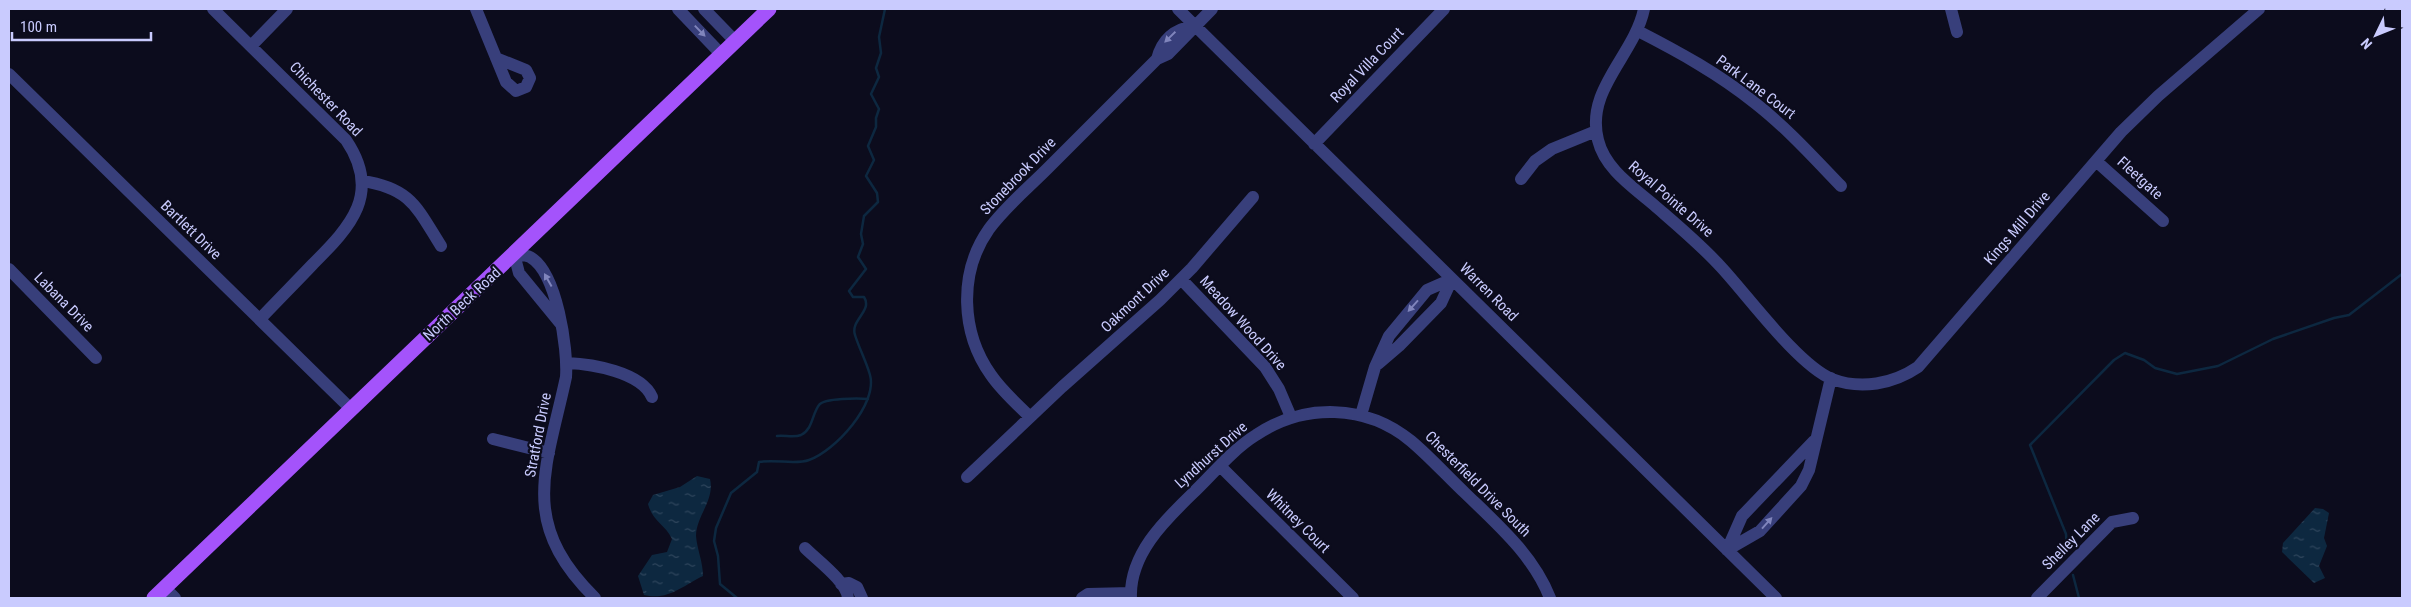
<svg xmlns="http://www.w3.org/2000/svg" width="2411" height="607" viewBox="0 0 2411 607" font-family="'Roboto Condensed',sans-serif">
	<style>
		.water { fill: url(#water-ripples) }
		.lines { fill: none; stroke-linecap: round; stroke-linejoin: round }
		.stream { stroke: #0d2840; stroke-width: 2.5 }
		.minor { stroke: #383f7b; stroke-width: 12 }
		.major { stroke: #a453fb; stroke-width: 15 }
		.oneway { fill: #8085bc }
		.labels { text-anchor: middle; stroke-width: 4.5; stroke-linejoin: round; paint-order: stroke }
		.street-label { font-size: 15px; fill: #c9cbfe; stroke: #0c0c1d }
	</style>
	<defs>
		<pattern id="water-ripples" width="26" height="14" patternUnits="userSpaceOnUse" patternTransform="scale(1.25)"><rect width="26" height="14" fill="#0d2840"/><path d="M2 4q2-2 4 0t4 0M15 11q2-2 4 0t4 0" fill="none" stroke="#2f465d"/></pattern>
	</defs>
	<rect width="100%" height="100%" fill="#0c0c1d"/>
	<path class="water" d="M697 476 710 479C715 500 696 516 696 536 697 549 703 562 703 576 682 586 668 601 644 595L638 576 652 555 667 552 672 539C665 524 653 522 648 504L653 495 680 487Z
		M2315 508 2323 509 2329 513 2324 538 2327 546 2319 566 2325 578 2314 583 2282 552 2283 543Z"/>
	<g class="lines">
		<path class="stream" d="M777 436C785 435 794 438 801 435 813 429 812 414 819 405 824 398 859 398 868 399
			M2067 552 2066 534 2030 445 2114 360 2125 353 2144 360 2155 368 2177 374 2218 366 2273 339 2334 318 2349 315 2402 274
			M2073 575 2079 598
			M737 598 720 584 718 556 714 541 716 528 731 493 757 472 759 462C775 459 796 465 809 460 835 451 878 404 870 375 866 361 859 348 855 335 850 320 873 311 864 297H853L849 291 866 269 858 257 863 244 861 234 864 216 878 202 877 193 866 176 874 160 868 146 876 127V118L879 109 871 94 879 77 876 68 881 53 879 37 885 9"/>
		<path class="minor" d="M213 9 346 140C382 193 351 226 313 264 295 283 277 301 260 319
			M476 9 506 82 516 91 526 87 530 78 526 70 496 58
			M678 9 721 54
			M704 9 735 41
			M1178 9 1776 598
			M1644 9C1634 56 1585 89 1598 140 1605 169 1633 187 1654 205 1677 225 1700 244 1721 267 1748 296 1798 365 1832 379 1861 390 1893 384 1918 367L2121 132 2158 96 2259 9
			M1951 9 1957 32
			M1638 31C1679 52 1719 74 1755 103 1787 128 1813 157 1841 186
			M251 46 287 9
			M1157 59C1162 40 1174 29 1194 26
			M9 74 351 409
			M1314 144 1444 9
			M2096 161 2163 221
			M1521 179 1535 161 1552 149 1596 131
			M362 181C411 188 417 208 441 246
			M9 269 96 358
			M1181 279 1265 367 1279 389 1291 417
			M560 323 519 273 514 254C519 255 526 255 530 257 557 272 568 349 566 377 546 470 518 522 595 598
			M567 363C592 364 641 372 652 397
			M1378 364 1399 346 1441 303 1452 279
			M1361 415 1375 367 1389 336 1427 290 1452 279
			M1030 417C1017 404 1002 391 991 375 961 333 958 273 989 229 1005 207 1027 189 1047 169 1083 133 1120 96 1157 59L1168 54 1212 9
			M493 439 549 453
			M1220 466 1353 598
			M967 477 1062 387 1160 300 1192 268 1253 197
			M805 548C817 560 847 582 848 598
			M1727 550 1760 531 1801 486 1809 470 1831 378
			M1727 550 1742 516 1814 441
			M841 584 849 583 857 587 862 598
			M165 588 175 598
			M1082 598 1088 594 1131 593
			M1131 598C1129 555 1164 521 1192 494 1213 474 1232 450 1256 435 1304 403 1366 404 1411 441 1430 457 1447 476 1465 493 1498 525 1533 555 1550 598
			M2037 598 2112 522 2133 518"/>
		<path class="major" d="M154 598 769 9"/>
	</g>
	<defs><path id="oneway-solid" d="M-6-.8H1V-3.2L6.5 0L1 3.2V.8H-6Z" transform="scale(1.25)"/></defs>
	<g class="oneway">
		<use href="#oneway-solid" transform="translate(700 31) rotate(46)"/>
		<use href="#oneway-solid" transform="translate(1170 37) rotate(136)"/>
		<use href="#oneway-solid" transform="translate(548 280) rotate(-119)"/>
		<use href="#oneway-solid" transform="translate(1413 306) rotate(132)"/>
		<use href="#oneway-solid" transform="translate(1767 523) rotate(-48)"/>
	</g>
	<g class="labels">
		<g class="street-label">
			<text transform="translate(1367 65) rotate(-46)" y="5">Royal Villa Court</text>
			<text transform="translate(1756 87) rotate(37)" y="5">Park Lane Court</text>
			<text transform="translate(326 99) rotate(46)" y="5">Chichester Road</text>
			<text transform="translate(1018 176) rotate(-46)" y="5">Stonebrook Drive</text>
			<text transform="translate(2140 178) rotate(42)" y="5">Fleetgate</text>
			<text transform="translate(1671 199) rotate(41)" y="5">Royal Pointe Drive</text>
			<text transform="translate(2017 228) rotate(-49)" y="5">Kings Mill Drive</text>
			<text transform="translate(191 230) rotate(44)" y="5">Bartlett Drive</text>
			<text transform="translate(1489 292) rotate(45)" y="5">Warren Road</text>
			<text transform="translate(1135 300) rotate(-43)" y="5">Oakmont Drive</text>
			<text transform="translate(64 302) rotate(45)" y="5">Labana Drive</text>
			<text transform="translate(462 304) rotate(-43)" y="5">North Beck Road</text>
			<text transform="translate(1243 323) rotate(48)" y="5">Meadow Wood Drive</text>
			<text transform="translate(538 435) rotate(-79)" y="5">Stratford Drive</text>
			<text transform="translate(1211 455) rotate(-42)" y="5">Lyndhurst Drive</text>
			<text transform="translate(1478 484) rotate(45)" y="5">Chesterfield Drive South</text>
			<text transform="translate(1298 521) rotate(45)" y="5">Whitney Court</text>
			<text transform="translate(2071 541) rotate(-45)" y="5">Shelley Lane</text>
		</g>
	</g>
	<rect width="2411" height="607" fill="none" stroke="#c9cbfe" stroke-width="20"/>
	<g transform="translate(2376 35) rotate(227)" stroke="#0c0c1d" stroke-width="4" paint-order="stroke">
	<path d="M0-4L9 19L0 12L-9 19Z" fill="#c9cbfe"/>
	<text y="-8" font-size="14" font-weight="bold" text-anchor="middle" fill="#c9cbfe">N</text>
	</g>
	<path d="M12 32v8h139v-8" fill="none" stroke="#c9cbfe" stroke-width="2.5"/>
	<text x="20" y="32" font-size="15" fill="#c9cbfe" stroke="#0c0c1d" stroke-width="4" paint-order="stroke">100 m</text>
</svg>
